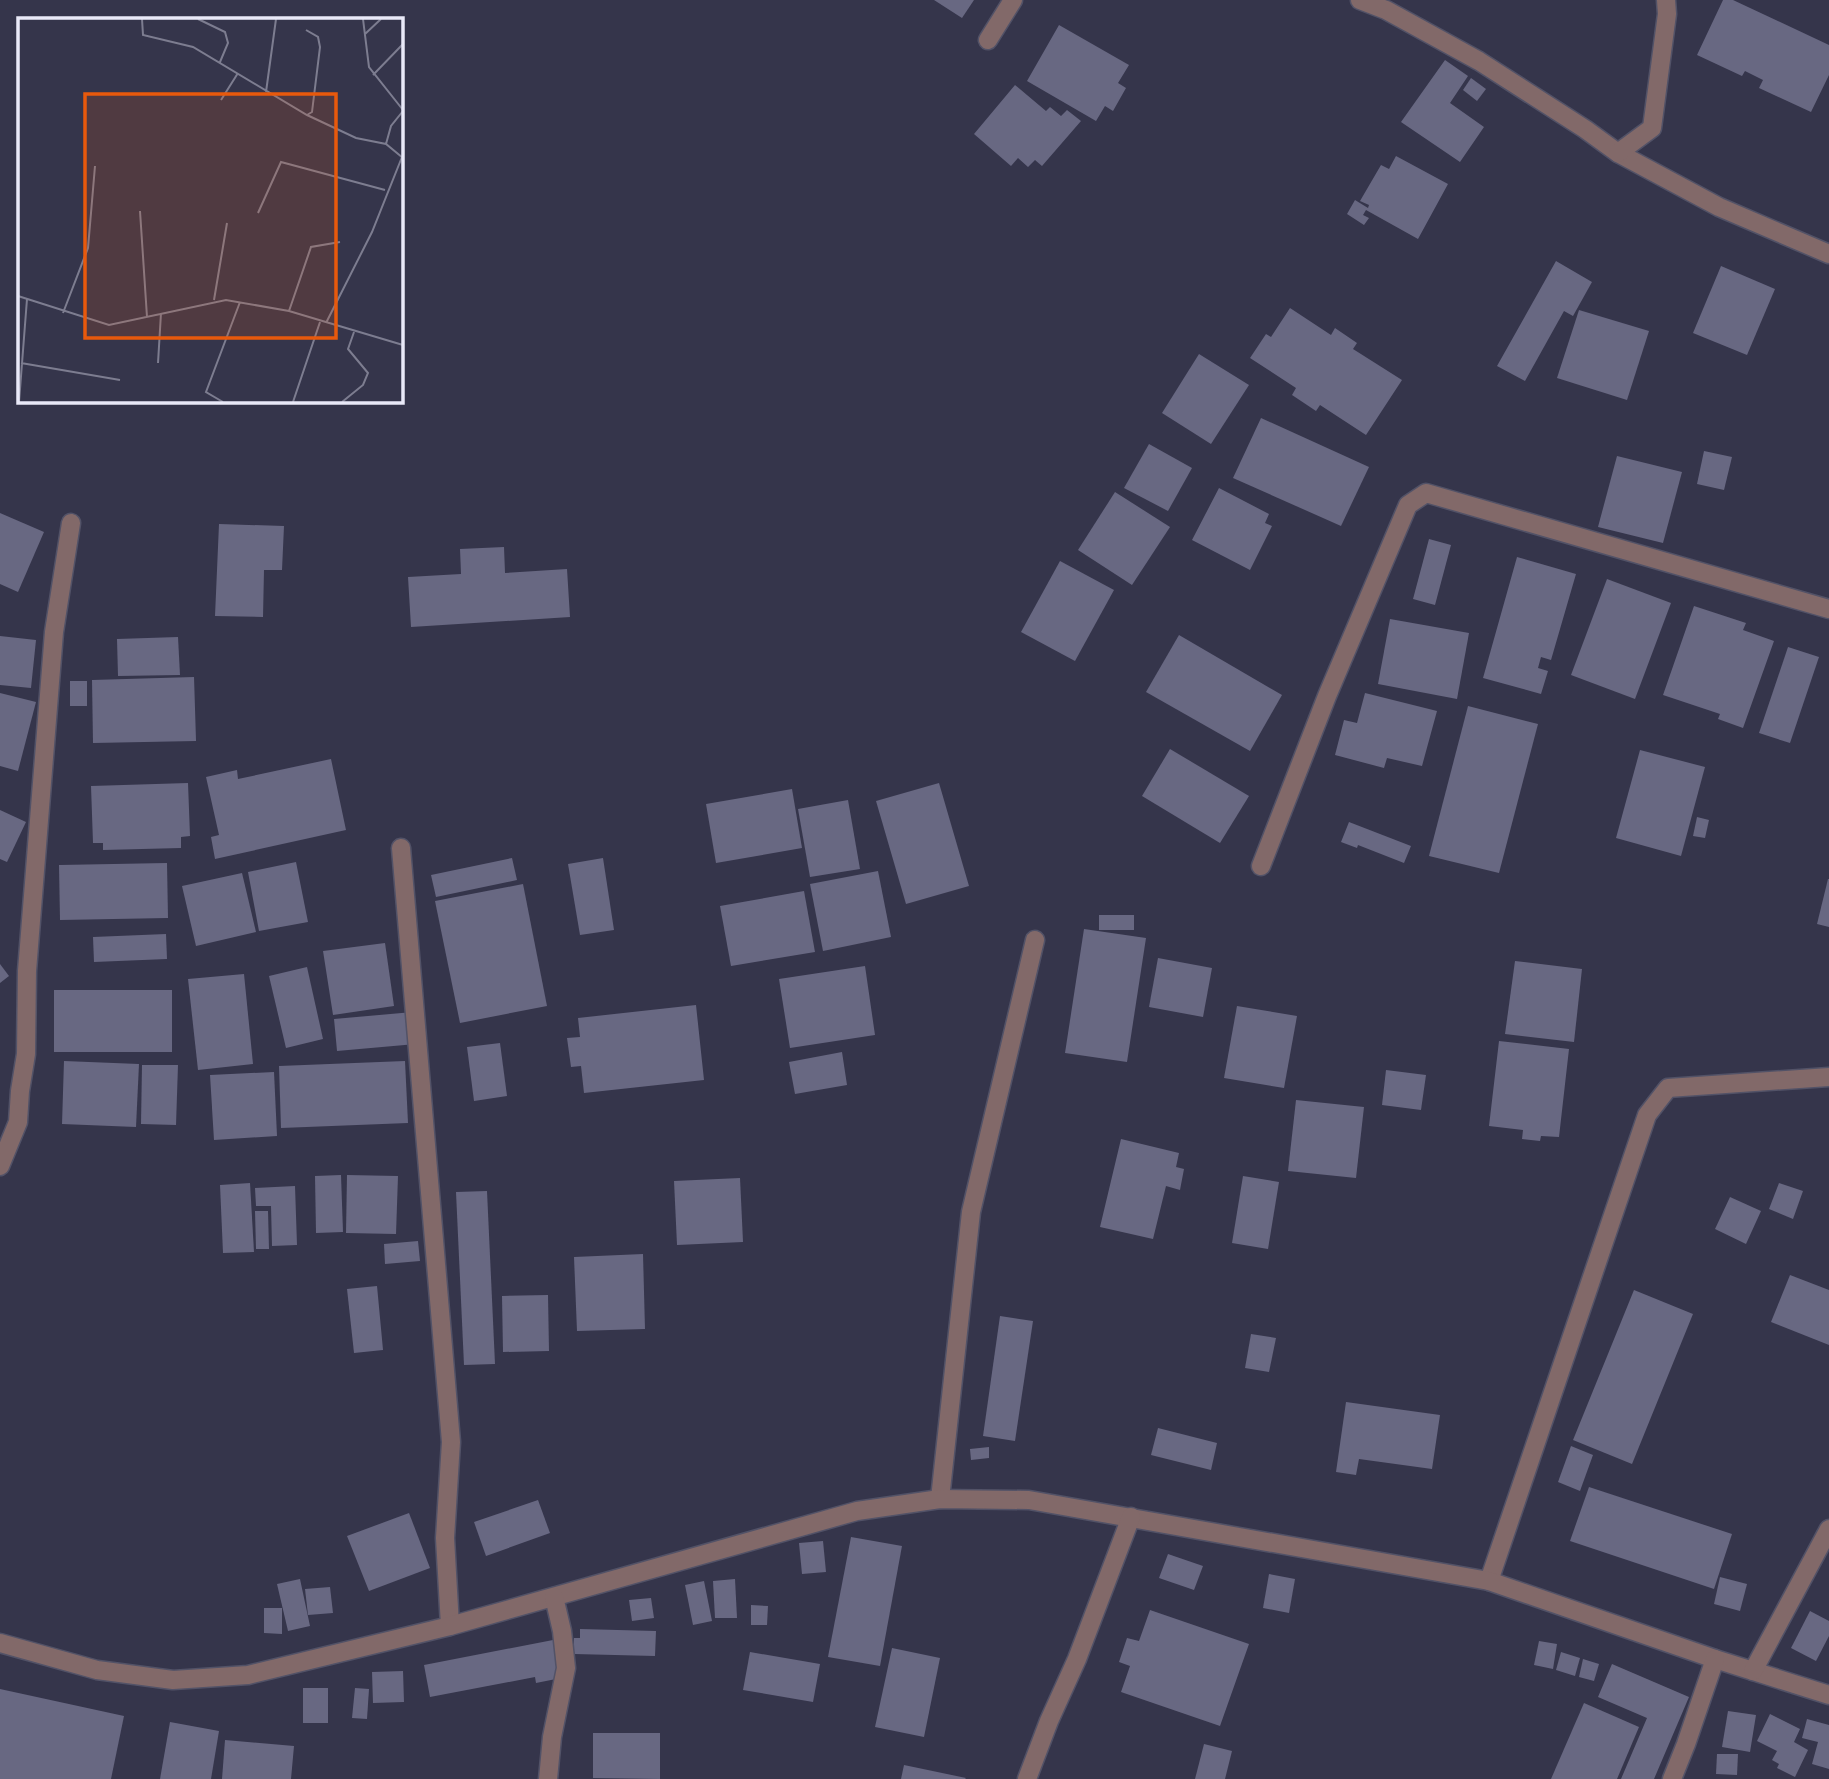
<svg xmlns="http://www.w3.org/2000/svg" width="1829" height="1779" font-family="'Noto Serif',serif">
<style>
.building{fill:#686882}
.lines{fill:none;stroke-linecap:round;stroke-linejoin:round}
.minor-casing{stroke:#525267;stroke-width:21}
.minor{stroke:#826969;stroke-width:18}
.inset-road{fill:none;stroke:#7d7d90;stroke-width:2}
.view{fill:#e8590c;fill-opacity:0.15;stroke:#e8590c;stroke-width:3.5}
.inset-edge{fill:none;stroke:#e9e9f8;stroke-width:3.5}
</style>
<rect width="100%" height="100%" fill="#35354b"/>
<g class="building">
<path d="M 934,0 L 974,0 L 962,18 Z"/>
<path d="M 1723,0 L 1733,0 L 1829,45 L 1829,75 L 1811,112 L 1759,88 L 1763,80 L 1745,71 L 1742,76 L 1697,55 Z"/>
<path d="M 1059,25 L 1129,65 L 1118,83 L 1126,88 L 1113,111 L 1105,106 L 1096,121 L 1027,81 Z"/>
<path d="M 1445,60 L 1468,76 L 1450,103 L 1484,127 L 1460,162 L 1401,122 Z"/>
<path d="M 1471,78 L 1486,89 L 1477,101 L 1463,90 Z"/>
<path d="M 1015,85 L 1046,111 L 1050,107 L 1061,116 L 1067,110 L 1081,121 L 1042,166 L 1035,160 L 1028,167 L 1018,158 L 1011,166 L 974,134 Z"/>
<path d="M 1396,156 L 1448,184 L 1418,239 L 1366,210 L 1363,215 L 1369,218 L 1364,225 L 1347,214 L 1355,200 L 1368,208 L 1369,205 L 1360,201 L 1381,165 L 1389,169 Z"/>
<path d="M 1556,261 L 1592,282 L 1573,316 L 1564,311 L 1525,381 L 1497,366 Z"/>
<path d="M 1721,266 L 1775,289 L 1747,355 L 1693,333 Z"/>
<path d="M 1290,308 L 1331,335 L 1335,328 L 1357,343 L 1353,349 L 1402,380 L 1366,435 L 1320,405 L 1316,411 L 1292,395 L 1296,388 L 1250,358 L 1266,334 L 1271,337 Z"/>
<path d="M 1579,310 L 1649,331 L 1627,400 L 1557,378 Z"/>
<path d="M 1199,354 L 1249,385 L 1211,444 L 1162,413 Z"/>
<path d="M 1261,418 L 1369,467 L 1341,526 L 1233,478 Z"/>
<path d="M 1149,444 L 1192,468 L 1168,511 L 1124,488 Z"/>
<path d="M 1704,451 L 1732,457 L 1724,490 L 1697,484 Z"/>
<path d="M 1617,456 L 1682,472 L 1663,543 L 1598,527 Z"/>
<path d="M 1219,488 L 1269,514 L 1265,523 L 1272,526 L 1250,570 L 1192,540 Z"/>
<path d="M 1115,492 L 1170,527 L 1132,585 L 1078,550 Z"/>
<path d="M 0,513 L 44,532 L 18,592 L 0,584 Z"/>
<path d="M 219,524 L 284,526 L 282,570 L 264,570 L 263,617 L 215,616 Z"/>
<path d="M 1429,539 L 1451,545 L 1435,605 L 1413,599 Z"/>
<path d="M 504,547 L 505,573 L 567,569 L 570,617 L 411,627 L 408,577 L 461,574 L 460,549 Z"/>
<path d="M 1517,557 L 1576,574 L 1551,660 L 1541,657 L 1538,668 L 1548,671 L 1541,694 L 1483,678 Z"/>
<path d="M 1060,561 L 1114,590 L 1075,661 L 1021,632 Z"/>
<path d="M 1607,579 L 1671,603 L 1635,699 L 1571,675 Z"/>
<path d="M 1694,606 L 1746,623 L 1743,630 L 1774,641 L 1743,728 L 1718,719 L 1720,714 L 1663,695 Z"/>
<path d="M 1390,619 L 1469,633 L 1457,699 L 1378,684 Z"/>
<path d="M 1179,635 L 1282,695 L 1250,751 L 1146,692 Z"/>
<path d="M 0,636 L 36,640 L 31,688 L 0,685 Z"/>
<path d="M 178,637 L 180,675 L 118,676 L 117,639 Z"/>
<path d="M 1788,647 L 1819,657 L 1790,743 L 1759,733 Z"/>
<path d="M 194,677 L 196,741 L 93,743 L 92,680 Z"/>
<rect x="70" y="681" width="17" height="25"/>
<path d="M 0,693 L 36,702 L 18,771 L 0,766 Z"/>
<path d="M 1365,693 L 1437,711 L 1422,766 L 1387,758 L 1384,768 L 1335,755 L 1344,720 L 1357,723 Z"/>
<path d="M 1468,706 L 1538,724 L 1499,873 L 1429,856 Z"/>
<path d="M 1170,749 L 1249,796 L 1220,843 L 1142,796 Z"/>
<path d="M 1640,750 L 1705,767 L 1681,856 L 1616,838 Z"/>
<path d="M 331,759 L 346,830 L 215,859 L 211,837 L 219,835 L 206,777 L 237,770 L 238,779 Z"/>
<path d="M 188,783 L 190,836 L 181,837 L 181,848 L 103,850 L 103,843 L 93,843 L 91,786 Z"/>
<path d="M 939,783 L 969,886 L 906,904 L 876,801 Z"/>
<path d="M 792,789 L 802,848 L 716,863 L 706,804 Z"/>
<path d="M 848,800 L 860,869 L 810,877 L 798,809 Z"/>
<path d="M 0,810 L 26,822 L 7,862 L 0,859 Z"/>
<path d="M 1697,817 L 1709,820 L 1705,838 L 1693,836 Z"/>
<path d="M 1349,822 L 1411,846 L 1404,863 L 1358,845 L 1357,848 L 1341,842 Z"/>
<path d="M 512,858 L 517,880 L 436,897 L 431,875 Z"/>
<path d="M 603,858 L 614,930 L 580,935 L 568,864 Z"/>
<path d="M 296,862 L 308,922 L 259,931 L 248,872 Z"/>
<path d="M 167,863 L 168,918 L 60,920 L 59,865 Z"/>
<path d="M 878,871 L 891,937 L 823,951 L 810,884 Z"/>
<path d="M 242,873 L 256,932 L 196,946 L 182,886 Z"/>
<path d="M 1828,879 L 1829,879 L 1829,927 L 1817,924 Z"/>
<path d="M 523,884 L 547,1006 L 460,1023 L 435,901 Z"/>
<path d="M 804,891 L 815,952 L 731,966 L 720,906 Z"/>
<rect x="1099" y="915" width="35" height="15"/>
<path d="M 1084,929 L 1146,938 L 1127,1062 L 1065,1053 Z"/>
<path d="M 166,934 L 167,959 L 94,962 L 93,937 Z"/>
<path d="M 385,943 L 394,1006 L 333,1015 L 323,951 Z"/>
<path d="M 1158,958 L 1212,968 L 1203,1017 L 1149,1007 Z"/>
<path d="M 1515,961 L 1582,969 L 1574,1042 L 1505,1034 Z"/>
<path d="M 0,964 L 9,976 L 0,983 Z"/>
<path d="M 865,966 L 875,1035 L 790,1048 L 779,979 Z"/>
<path d="M 307,967 L 323,1039 L 286,1048 L 269,976 Z"/>
<path d="M 244,974 L 253,1064 L 198,1070 L 188,979 Z"/>
<rect x="54" y="990" width="118" height="62"/>
<path d="M 696,1005 L 704,1080 L 584,1093 L 581,1066 L 571,1067 L 567,1038 L 580,1037 L 578,1018 Z"/>
<path d="M 1237,1006 L 1297,1016 L 1284,1088 L 1224,1078 Z"/>
<path d="M 413,1012 L 416,1044 L 337,1051 L 334,1019 Z"/>
<path d="M 1499,1041 L 1569,1049 L 1559,1137 L 1541,1136 L 1540,1141 L 1522,1139 L 1523,1130 L 1489,1126 Z"/>
<path d="M 500,1043 L 507,1096 L 474,1101 L 467,1047 Z"/>
<path d="M 842,1052 L 847,1085 L 795,1094 L 789,1062 Z"/>
<path d="M 64,1061 L 139,1064 L 136,1127 L 62,1124 Z"/>
<path d="M 405,1061 L 408,1123 L 281,1128 L 279,1066 Z"/>
<path d="M 142,1065 L 178,1065 L 176,1125 L 141,1124 Z"/>
<path d="M 1386,1070 L 1426,1075 L 1421,1110 L 1382,1105 Z"/>
<path d="M 274,1072 L 277,1136 L 214,1140 L 210,1075 Z"/>
<path d="M 1296,1100 L 1364,1107 L 1356,1178 L 1288,1171 Z"/>
<path d="M 1121,1139 L 1179,1153 L 1176,1167 L 1184,1169 L 1180,1190 L 1166,1186 L 1153,1239 L 1100,1227 Z"/>
<path d="M 341,1175 L 343,1232 L 316,1233 L 315,1176 Z"/>
<path d="M 347,1175 L 398,1176 L 396,1234 L 346,1233 Z"/>
<path d="M 1243,1176 L 1279,1182 L 1268,1249 L 1232,1243 Z"/>
<path d="M 740,1178 L 743,1242 L 677,1245 L 674,1181 Z"/>
<path d="M 250,1183 L 254,1252 L 223,1253 L 220,1185 Z"/>
<path d="M 1779,1183 L 1803,1191 L 1793,1219 L 1769,1209 Z"/>
<path d="M 295,1186 L 297,1245 L 272,1246 L 271,1206 L 256,1206 L 255,1188 Z"/>
<path d="M 487,1191 L 495,1364 L 464,1365 L 456,1192 Z"/>
<path d="M 1730,1197 L 1761,1211 L 1746,1244 L 1715,1229 Z"/>
<path d="M 255,1211 L 268,1211 L 269,1249 L 256,1249 Z"/>
<path d="M 418,1241 L 420,1261 L 385,1264 L 384,1244 Z"/>
<path d="M 643,1254 L 645,1329 L 577,1331 L 574,1257 Z"/>
<path d="M 1790,1275 L 1829,1290 L 1829,1345 L 1771,1322 Z"/>
<path d="M 377,1286 L 383,1350 L 354,1353 L 347,1289 Z"/>
<path d="M 1634,1290 L 1693,1314 L 1632,1464 L 1573,1440 Z"/>
<path d="M 548,1295 L 549,1351 L 503,1352 L 502,1296 Z"/>
<path d="M 1000,1316 L 1033,1321 L 1015,1441 L 983,1436 Z"/>
<path d="M 1251,1334 L 1276,1338 L 1269,1372 L 1245,1368 Z"/>
<path d="M 1346,1402 L 1440,1415 L 1432,1469 L 1359,1459 L 1356,1475 L 1336,1472 Z"/>
<path d="M 1158,1428 L 1217,1443 L 1211,1470 L 1151,1455 Z"/>
<path d="M 1571,1446 L 1593,1455 L 1580,1491 L 1558,1482 Z"/>
<path d="M 989,1447 L 989,1458 L 971,1460 L 970,1449 Z"/>
<path d="M 1589,1487 L 1732,1534 L 1714,1589 L 1570,1541 Z"/>
<path d="M 538,1500 L 550,1533 L 486,1556 L 474,1522 Z"/>
<path d="M 409,1513 L 430,1568 L 369,1591 L 347,1536 Z"/>
<path d="M 851,1537 L 902,1546 L 880,1666 L 828,1657 Z"/>
<path d="M 823,1541 L 826,1572 L 802,1574 L 799,1543 Z"/>
<path d="M 1168,1554 L 1203,1566 L 1194,1590 L 1159,1578 Z"/>
<path d="M 1269,1574 L 1295,1579 L 1289,1613 L 1263,1608 Z"/>
<path d="M 1720,1577 L 1747,1584 L 1740,1611 L 1714,1604 Z"/>
<path d="M 300,1579 L 310,1626 L 288,1631 L 277,1584 Z"/>
<path d="M 735,1579 L 737,1618 L 715,1618 L 713,1581 Z"/>
<path d="M 704,1581 L 712,1621 L 693,1625 L 685,1585 Z"/>
<path d="M 330,1587 L 333,1613 L 308,1615 L 305,1589 Z"/>
<path d="M 651,1598 L 654,1618 L 632,1621 L 629,1600 Z"/>
<path d="M 751,1605 L 768,1606 L 767,1625 L 751,1625 Z"/>
<path d="M 264,1608 L 282,1608 L 282,1634 L 264,1633 Z"/>
<path d="M 1150,1610 L 1249,1644 L 1220,1726 L 1121,1692 L 1130,1666 L 1119,1662 L 1127,1638 L 1139,1641 Z"/>
<path d="M 1810,1611 L 1829,1621 L 1829,1636 L 1816,1661 L 1791,1648 Z"/>
<path d="M 580,1629 L 656,1631 L 655,1656 L 574,1654 L 574,1638 L 580,1638 Z"/>
<path d="M 553,1640 L 561,1678 L 536,1683 L 535,1677 L 430,1697 L 424,1665 Z"/>
<path d="M 1539,1641 L 1557,1644 L 1553,1669 L 1534,1665 Z"/>
<path d="M 892,1648 L 940,1658 L 924,1737 L 875,1727 Z"/>
<path d="M 750,1652 L 820,1664 L 813,1702 L 743,1690 Z"/>
<path d="M 1561,1652 L 1580,1658 L 1575,1676 L 1556,1670 Z"/>
<path d="M 1583,1659 L 1599,1664 L 1594,1681 L 1579,1677 Z"/>
<path d="M 1612,1664 L 1689,1697 L 1654,1779 L 1621,1779 L 1647,1718 L 1598,1697 Z"/>
<path d="M 403,1671 L 404,1702 L 373,1703 L 372,1672 Z"/>
<rect x="303" y="1688" width="25" height="35"/>
<path d="M 355,1688 L 369,1689 L 367,1719 L 352,1718 Z"/>
<path d="M 0,1689 L 124,1716 L 111,1779 L 0,1779 Z"/>
<path d="M 1584,1703 L 1639,1727 L 1617,1779 L 1551,1779 Z"/>
<path d="M 1728,1711 L 1756,1715 L 1750,1752 L 1722,1747 Z"/>
<path d="M 1770,1714 L 1800,1729 L 1794,1742 L 1808,1750 L 1795,1777 L 1777,1768 L 1779,1764 L 1772,1760 L 1777,1751 L 1757,1741 Z"/>
<path d="M 1807,1719 L 1829,1725 L 1829,1769 L 1812,1764 L 1818,1742 L 1802,1738 Z"/>
<path d="M 170,1722 L 219,1731 L 211,1779 L 160,1779 Z"/>
<path d="M 593,1733 L 660,1733 L 660,1779 L 593,1778 Z"/>
<path d="M 225,1740 L 294,1746 L 291,1779 L 222,1779 Z"/>
<path d="M 1204,1744 L 1232,1751 L 1225,1779 L 1195,1779 Z"/>
<path d="M 1717,1754 L 1738,1754 L 1737,1775 L 1716,1774 Z"/>
<path d="M 904,1765 L 966,1778 L 965,1779 L 901,1779 Z"/>
</g>
<g class="lines">
<defs>
<g id="minor">
<path d="M 1360,0 L 1386,10 L 1479,61 L 1585,129 L 1618,153 L 1719,207 L 1829,254"/>
<path d="M 988,40 L 1013,0"/>
<path d="M 1618,153 L 1652,128 L 1667,14 L 1666,0"/>
<path d="M 401,848 L 451,1442 L 445,1538 L 450,1626"/>
<path d="M 1261,866 L 1327,696 L 1408,505 L 1426,493 L 1829,609"/>
<path d="M 0,1166 L 18,1122 L 20,1091 L 26,1054 L 27,971 L 54,632 L 71,523"/>
<path d="M 940,1499 L 971,1212 L 1035,940"/>
<path d="M 1489,1581 L 1647,1115 L 1668,1088 L 1829,1077"/>
<path d="M 0,1643 L 97,1670 L 173,1680 L 248,1675 L 450,1626 L 857,1511 L 940,1499 L 1029,1500 L 1489,1581 L 1715,1659 L 1829,1695"/>
<path d="M 1753,1671 L 1829,1529"/>
<path d="M 548,1779 L 552,1737 L 566,1668 L 562,1631 L 554,1597"/>
<path d="M 1027,1779 L 1049,1721 L 1077,1659 L 1131,1517"/>
<path d="M 1672,1779 L 1686,1744 L 1715,1659"/>
</g>
</defs>
<use href="#minor" class="minor-casing"/>
<use href="#minor" class="minor"/>
</g>
<g transform="translate(18 18)">
<rect width="385" height="385" fill="#35354b"/>
<path class="inset-road" d="M 124,1 L 125,17 L 175,29 L 289,97 L 338,120 L 368,126 L 385,140M 180,1 L 207,14 L 210,25 L 202,44M 345,1 L 351,49 L 385,92M 288,12 L 300,19 L 302,29 L 294,94 L 289,97M 347,16 L 363,1M 355,57 L 385,26M 248,74 L 258,1M 203,82 L 220,55M 368,126 L 373,108 L 385,93M 122,193 L 129,299M 240,195 L 263,144 L 367,172M 0,278 L 91,307 L 208,282 L 271,293 L 385,327M 196,282 L 209,205M 271,293 L 293,229 L 322,224M 45,295 L 70,230 L 77,148M 308,305 L 354,214 L 384,139M 3,345 L 102,362M 140,345 L 143,295M 1,384 L 9,281M 205,384 L 188,374 L 222,284M 275,384 L 302,304M 324,384 L 345,367 L 350,355 L 330,331 L 336,314"/>
<path class="view" d="M 67,76 L 318,76 L 318,320 L 67,320 Z"/>
<rect width="385" height="385" class="inset-edge"/>
</g>
</svg>
